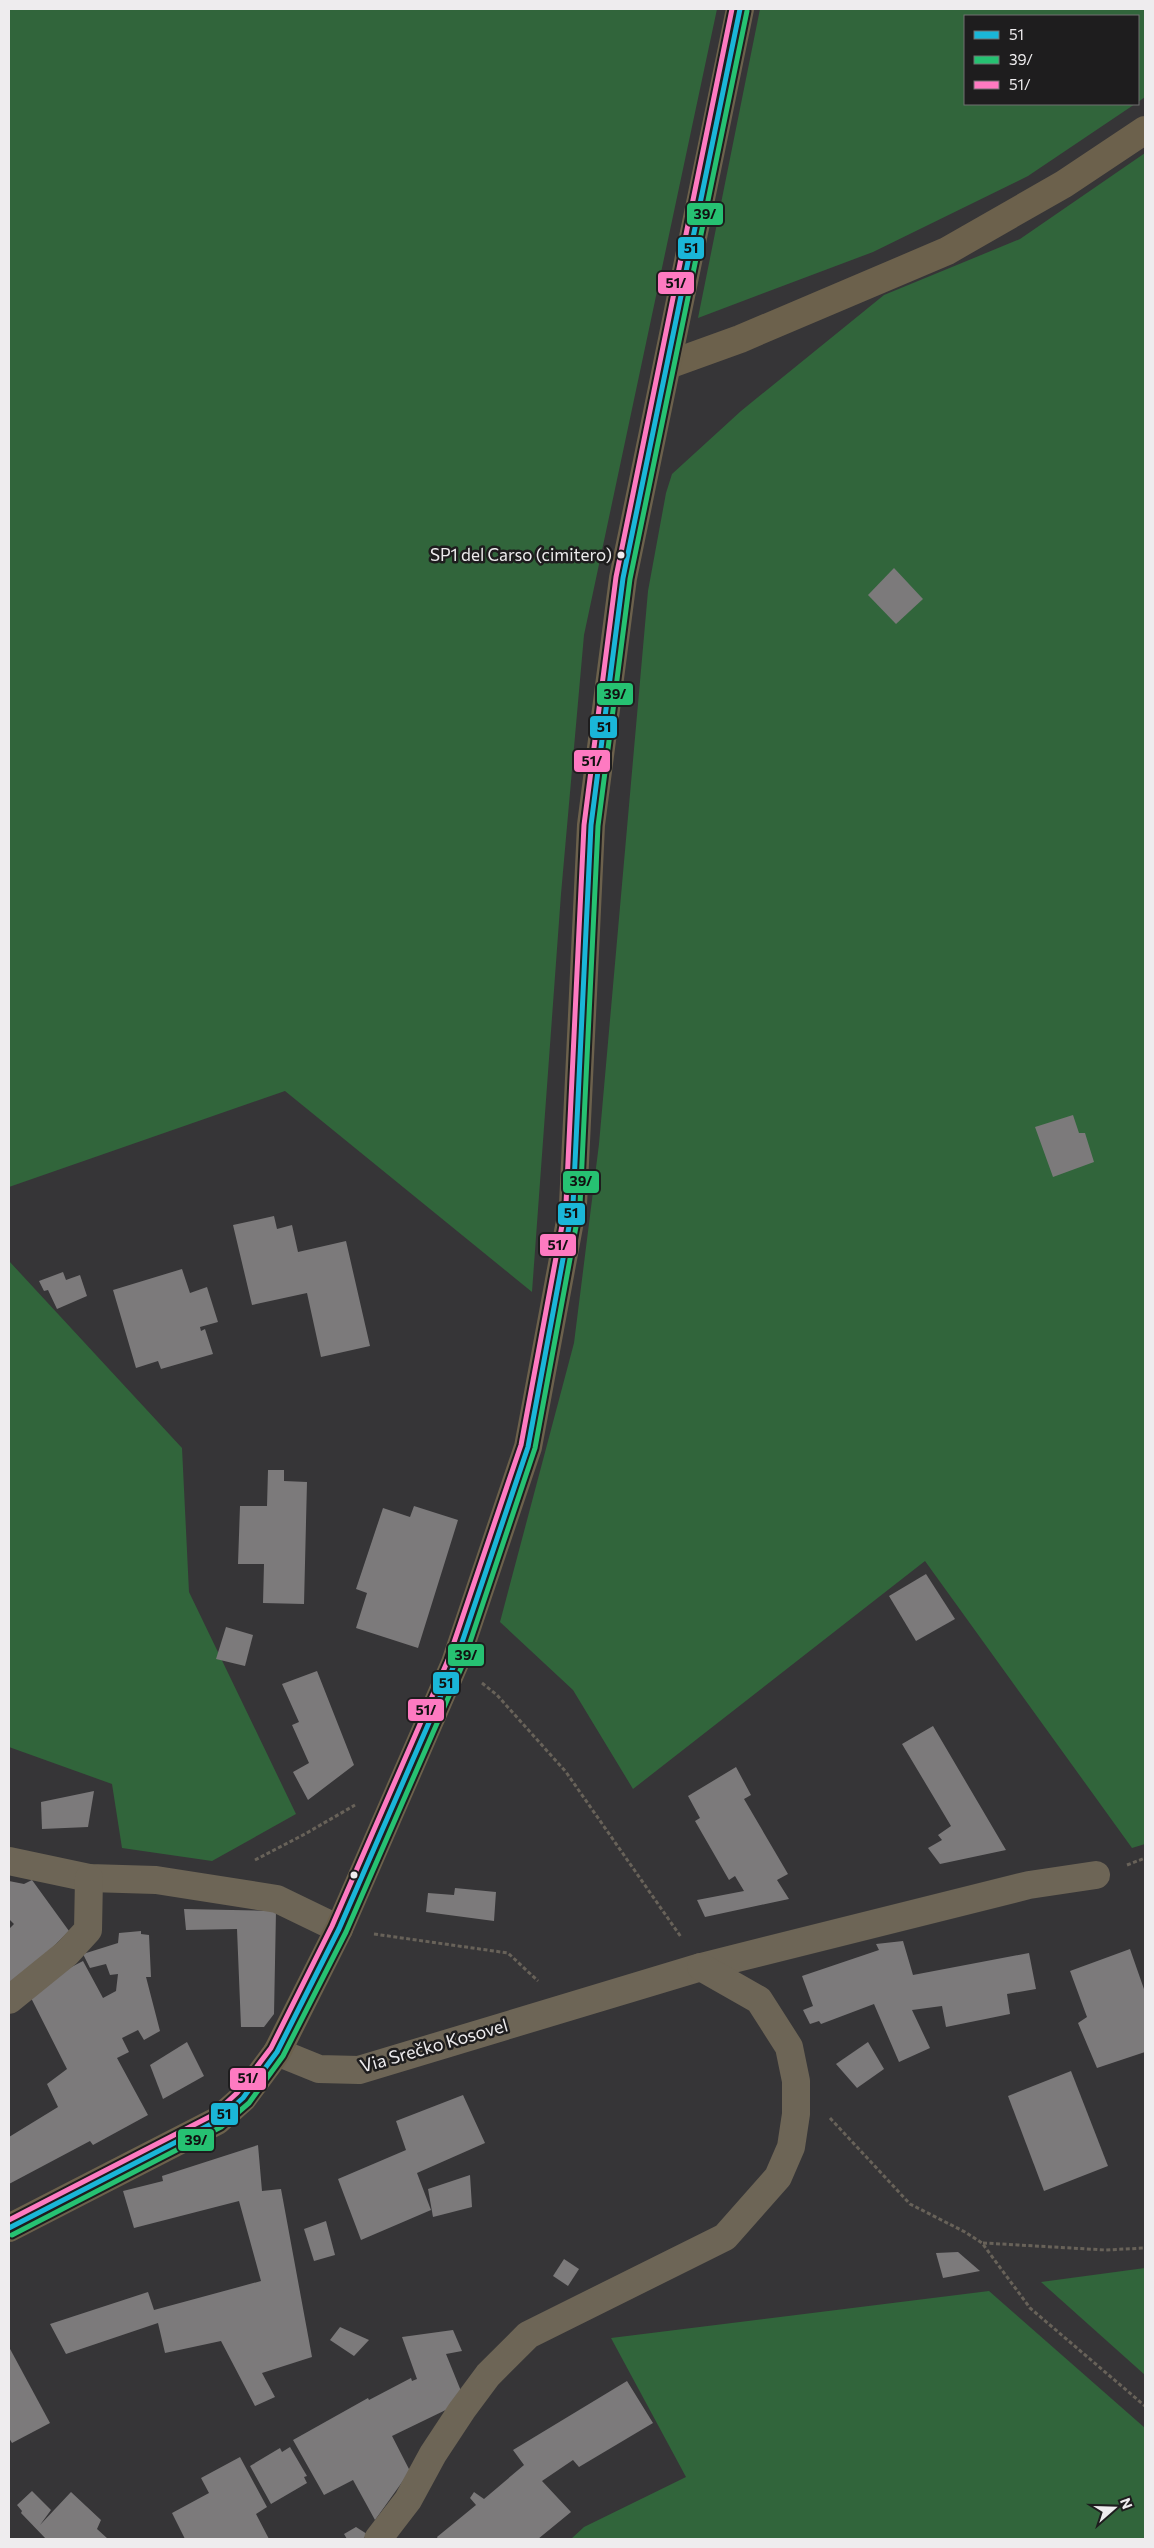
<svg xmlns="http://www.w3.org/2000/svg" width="1154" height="2548" font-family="Commissioner,sans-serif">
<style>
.green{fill:#31653b}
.building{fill:#7c7a7b}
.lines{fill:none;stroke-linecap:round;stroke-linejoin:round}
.path{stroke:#686259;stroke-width:3;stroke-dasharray:4 2.5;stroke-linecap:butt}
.street{stroke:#6d6556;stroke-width:28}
.secondary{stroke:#6c614c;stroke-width:28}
.bus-1-casing{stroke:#1e1d1e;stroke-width:9}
.bus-2-casing{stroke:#1e1d1e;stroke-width:9}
.bus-3-casing{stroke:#1e1d1e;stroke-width:9}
.bus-1{stroke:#1ab6d8;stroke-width:5}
.bus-2{stroke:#26c172;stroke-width:5}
.bus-3{stroke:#fe7ac1;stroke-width:5}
.bus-dot{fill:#eeecee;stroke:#1e1d1e;stroke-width:2}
.labels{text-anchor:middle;stroke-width:5;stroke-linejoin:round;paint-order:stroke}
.bus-label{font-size:17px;fill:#eeecee;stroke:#1e1d1e;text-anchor:end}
.street-label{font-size:18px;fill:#eeecee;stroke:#1e1d1e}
.line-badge{stroke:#1e1d1e;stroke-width:2}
.pale-badge-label{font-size:14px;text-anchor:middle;font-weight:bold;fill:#111}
</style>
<rect width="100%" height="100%" fill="#363537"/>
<g class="green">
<path d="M 9,9 L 717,9 L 584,635 L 561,894 L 532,1292 L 285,1091 L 9,1187 Z"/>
<path d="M 760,9 L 1145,9 L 1145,97 L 1138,102 L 1138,16 L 965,16 L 965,104 L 1135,104 L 1028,176 L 873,252 L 698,318 Z"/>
<path d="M 1145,153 L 1145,1844 L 1132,1848 L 925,1561 L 633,1789 L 573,1690 L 500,1622 L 574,1343 L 599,1144 L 648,591 L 666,493 L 672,474 L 741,411 L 884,295 L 1020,239 Z"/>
<path d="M 9,1261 L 182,1448 L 189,1592 L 296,1814 L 212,1861 L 122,1848 L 112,1784 L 9,1747 Z"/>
<path d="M 1145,2268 L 1145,2375 L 1041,2282 Z"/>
<path d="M 989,2291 L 1145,2428 L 1145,2539 L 571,2539 L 584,2527 L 686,2477 L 611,2338 Z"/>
</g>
<g class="building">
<path d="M 894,568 L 923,599 L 896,624 L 868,595 Z"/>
<path d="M 1073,1115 L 1079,1133 L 1085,1133 L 1094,1162 L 1053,1177 L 1035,1127 Z"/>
<path d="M 274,1216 L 277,1229 L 292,1225 L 298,1252 L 346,1241 L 370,1346 L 321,1357 L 307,1293 L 252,1305 L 233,1225 Z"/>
<path d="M 182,1269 L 190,1293 L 207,1287 L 218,1322 L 200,1327 L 201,1331 L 205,1329 L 213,1354 L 161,1369 L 158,1361 L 136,1368 L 113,1290 Z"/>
<path d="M 63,1272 L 66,1280 L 80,1275 L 87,1296 L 57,1309 L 48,1290 L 44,1291 L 39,1281 Z"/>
<path d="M 268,1470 L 284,1470 L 284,1481 L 307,1482 L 304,1604 L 263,1603 L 264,1564 L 238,1564 L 240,1506 L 267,1506 Z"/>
<path d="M 414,1506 L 458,1520 L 418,1648 L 356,1628 L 367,1593 L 356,1589 L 383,1508 L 410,1517 Z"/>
<path d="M 926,1574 L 955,1619 L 916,1641 L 889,1596 Z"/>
<path d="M 226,1627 L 253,1635 L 245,1666 L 216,1659 Z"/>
<path d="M 317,1671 L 354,1765 L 308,1800 L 293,1772 L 309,1763 L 292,1725 L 299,1722 L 282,1684 Z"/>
<path d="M 933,1726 L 1006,1850 L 940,1864 L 928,1848 L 942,1840 L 938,1835 L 951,1826 L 902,1744 Z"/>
<path d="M 736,1767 L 751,1795 L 744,1799 L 788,1874 L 777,1880 L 789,1899 L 705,1917 L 697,1900 L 744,1891 L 735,1876 L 729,1880 L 695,1821 L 700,1818 L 688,1796 Z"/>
<path d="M 94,1791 L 88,1827 L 42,1829 L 41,1802 Z"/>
<path d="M 32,1880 L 69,1931 L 9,1991 L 9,1929 L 14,1924 L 9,1919 L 9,1881 L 24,1884 Z"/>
<path d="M 455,1888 L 496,1892 L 494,1921 L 426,1912 L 428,1893 L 454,1895 Z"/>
<path d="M 184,1909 L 276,1911 L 274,2014 L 264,2027 L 241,2027 L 237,1929 L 186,1930 Z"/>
<path d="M 141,1931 L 141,1934 L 149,1935 L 151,1977 L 146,1977 L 160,2031 L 144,2040 L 138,2030 L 122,2038 L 129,2052 L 117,2058 L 148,2115 L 93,2145 L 90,2141 L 9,2184 L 9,2137 L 58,2107 L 47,2084 L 67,2069 L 27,1990 L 83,1961 L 103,1998 L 116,1991 L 118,1974 L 110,1975 L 106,1964 L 90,1968 L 83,1954 L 118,1943 L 119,1933 Z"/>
<path d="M 903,1941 L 913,1975 L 1029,1953 L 1036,1989 L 1007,1994 L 1010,2014 L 946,2027 L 942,2006 L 912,2010 L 930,2048 L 899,2062 L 874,2004 L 821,2024 L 819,2021 L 810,2024 L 803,2010 L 813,2006 L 802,1976 L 879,1950 L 876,1944 Z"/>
<path d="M 1130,1949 L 1145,1992 L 1145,2052 L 1097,2068 L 1078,2023 L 1087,2017 L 1070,1971 Z"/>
<path d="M 187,2042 L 204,2076 L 163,2099 L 150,2065 Z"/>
<path d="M 868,2042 L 884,2069 L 857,2088 L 836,2064 Z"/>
<path d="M 1071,2071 L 1108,2166 L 1044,2191 L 1008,2096 Z"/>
<path d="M 463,2095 L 485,2143 L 417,2173 L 431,2210 L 361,2240 L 338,2179 L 406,2150 L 396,2121 Z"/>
<path d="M 258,2145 L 262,2191 L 281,2189 L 312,2357 L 262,2373 L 275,2397 L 255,2406 L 221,2341 L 165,2353 L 158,2323 L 66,2354 L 50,2324 L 148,2292 L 154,2310 L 261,2281 L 239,2201 L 134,2228 L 123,2191 L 163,2181 L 162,2176 Z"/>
<path d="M 470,2175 L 472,2207 L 433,2217 L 428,2189 Z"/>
<path d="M 326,2221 L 335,2255 L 314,2261 L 304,2229 Z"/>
<path d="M 958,2252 L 980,2271 L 943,2278 L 936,2253 Z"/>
<path d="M 564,2259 L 579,2269 L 568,2286 L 553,2276 Z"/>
<path d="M 340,2327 L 369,2340 L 354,2356 L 330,2340 Z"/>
<path d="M 453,2330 L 462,2351 L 446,2354 L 461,2391 L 454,2406 L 392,2436 L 410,2471 L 375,2520 L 353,2480 L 324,2495 L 293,2440 L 368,2398 L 369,2400 L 411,2378 L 412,2381 L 417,2379 L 402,2337 Z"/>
<path d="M 9,2347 L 50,2423 L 12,2443 L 9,2438 Z"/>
<path d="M 627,2381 L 653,2423 L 579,2467 L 573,2460 L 542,2481 L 571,2512 L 538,2539 L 438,2539 L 437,2537 L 476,2505 L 470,2498 L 474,2492 L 484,2499 L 524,2465 L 513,2450 Z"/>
<path d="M 290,2447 L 307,2476 L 304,2477 L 307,2483 L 271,2504 L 250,2466 L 280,2448 L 282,2452 Z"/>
<path d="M 240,2457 L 267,2507 L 256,2514 L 269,2539 L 185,2539 L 172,2513 L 209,2493 L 201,2478 Z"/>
<path d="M 32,2491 L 51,2510 L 40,2525 L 71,2492 L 101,2520 L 97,2529 L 108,2539 L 46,2539 L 21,2513 L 22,2511 L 17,2505 Z"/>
<path d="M 356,2527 L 367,2534 L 363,2539 L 347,2539 L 344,2534 Z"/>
</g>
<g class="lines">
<g class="path">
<path d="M 482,1683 L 497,1695 L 566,1772 L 681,1937"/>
<path d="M 255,1860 L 305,1834 L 355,1805"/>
<path d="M 1127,1865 L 1145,1858"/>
<path d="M 374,1934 L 508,1953 L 538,1981"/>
<path d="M 830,2118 L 910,2204 L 965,2232 L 982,2243 L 1030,2308 L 1145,2406"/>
<path d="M 983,2243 L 1106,2250 L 1145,2248"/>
</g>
<g class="street">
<path d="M 9,1861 L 89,1878 L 156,1880 L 277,1899 L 339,1929"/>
<path d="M 9,2000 L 67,1953 L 88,1930 L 89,1878"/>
<path d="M 277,2052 L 319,2069 L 359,2070 L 701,1967 L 1029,1885 L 1096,1875"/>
<path d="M 378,2539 L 408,2500 L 433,2454 L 462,2410 L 488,2375 L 528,2335 L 725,2237 L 778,2177 L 791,2147 L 796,2114 L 796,2081 L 789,2047 L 759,2000 L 701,1967"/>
</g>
<g class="secondary">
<path d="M 668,365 L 740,339 L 947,251 L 1064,184 L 1145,130"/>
<path d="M 9,2228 L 217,2121 L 243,2098 L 277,2052 L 339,1929 L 455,1663 L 528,1447 L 573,1205 L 591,825 L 623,578 L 740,9"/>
</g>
<defs>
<path id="bus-1" d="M 9,2228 L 217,2121 L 243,2098 L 277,2052 L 339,1929 L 455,1663 L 528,1447 L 573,1205 L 591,825 L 623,578 L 740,9"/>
<path id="bus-2" d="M 12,2235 L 221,2127 L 249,2103 L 283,2056 L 346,1932 L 462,1666 L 535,1448 L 580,1205 L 598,826 L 630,579 L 747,11"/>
<path id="bus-3" d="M 9,2220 L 213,2115 L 237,2093 L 271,2048 L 332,1926 L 448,1660 L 521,1445 L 566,1204 L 584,825 L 616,577 L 732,9"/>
</defs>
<use href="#bus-1" class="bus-1-casing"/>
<use href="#bus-2" class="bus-2-casing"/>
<use href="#bus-3" class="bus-3-casing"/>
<use href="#bus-1" class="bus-1"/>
<use href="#bus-2" class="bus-2"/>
<use href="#bus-3" class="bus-3"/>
</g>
<g class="bus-dot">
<circle cx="621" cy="555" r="4.5"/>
<circle cx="354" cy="1875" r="4.5"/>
</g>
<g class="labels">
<g class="bus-label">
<text x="612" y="561">SP1 del Carso (cimitero)</text>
</g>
<g class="street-label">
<text transform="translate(434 2046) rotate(-16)" y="6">Via Srečko Kosovel</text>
</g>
</g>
<g class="line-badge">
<rect x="686" y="202" width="38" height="24" rx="5" fill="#26c172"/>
<rect x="677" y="236" width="28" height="24" rx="5" fill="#1ab6d8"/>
<rect x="657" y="271" width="38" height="24" rx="5" fill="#fe7ac1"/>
<rect x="596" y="682" width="38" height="24" rx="5" fill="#26c172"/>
<rect x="589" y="715" width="29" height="24" rx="5" fill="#1ab6d8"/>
<rect x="573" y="749" width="38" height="24" rx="5" fill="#fe7ac1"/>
<rect x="562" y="1170" width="38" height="24" rx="5" fill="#26c172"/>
<rect x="557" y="1202" width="29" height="24" rx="5" fill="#1ab6d8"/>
<rect x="539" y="1233" width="38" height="24" rx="5" fill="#fe7ac1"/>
<rect x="447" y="1643" width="38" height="24" rx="5" fill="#26c172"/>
<rect x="432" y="1671" width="28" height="24" rx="5" fill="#1ab6d8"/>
<rect x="407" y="1698" width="38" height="24" rx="5" fill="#fe7ac1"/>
<rect x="229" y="2067" width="38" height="24" rx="5" fill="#fe7ac1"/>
<rect x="210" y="2102" width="29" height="24" rx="5" fill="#1ab6d8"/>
<rect x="177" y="2128" width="38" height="24" rx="5" fill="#26c172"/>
</g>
<g class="pale-badge-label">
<text x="705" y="219">39/</text>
<text x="691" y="253">51</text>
<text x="676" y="288">51/</text>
<text x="615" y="699">39/</text>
<text x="604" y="732">51</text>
<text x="592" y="766">51/</text>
<text x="581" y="1186">39/</text>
<text x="571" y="1218">51</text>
<text x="558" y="1250">51/</text>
<text x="466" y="1660">39/</text>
<text x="446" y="1688">51</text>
<text x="426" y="1715">51/</text>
<text x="248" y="2083">51/</text>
<text x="224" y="2119">51</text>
<text x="196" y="2145">39/</text>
</g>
<rect width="1154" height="2548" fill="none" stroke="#eeecee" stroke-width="20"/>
<rect x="964" y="15" width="175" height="90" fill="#1e1d1e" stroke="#717071"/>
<rect x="974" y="31" width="25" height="8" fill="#1ab6d8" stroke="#717071"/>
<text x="1009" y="40" font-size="15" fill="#eeecee">51</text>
<rect x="974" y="56" width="25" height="8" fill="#26c172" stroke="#717071"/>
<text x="1009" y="65" font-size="15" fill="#eeecee">39/</text>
<rect x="974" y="81" width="25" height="8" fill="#fe7ac1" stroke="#717071"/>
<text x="1009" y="90" font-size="15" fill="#eeecee">51/</text>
<g transform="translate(1114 2508) rotate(70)" stroke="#1e1d1e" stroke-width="4" paint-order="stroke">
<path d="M0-4L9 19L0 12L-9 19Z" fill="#eeecee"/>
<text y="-8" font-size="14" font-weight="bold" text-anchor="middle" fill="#eeecee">N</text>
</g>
</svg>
